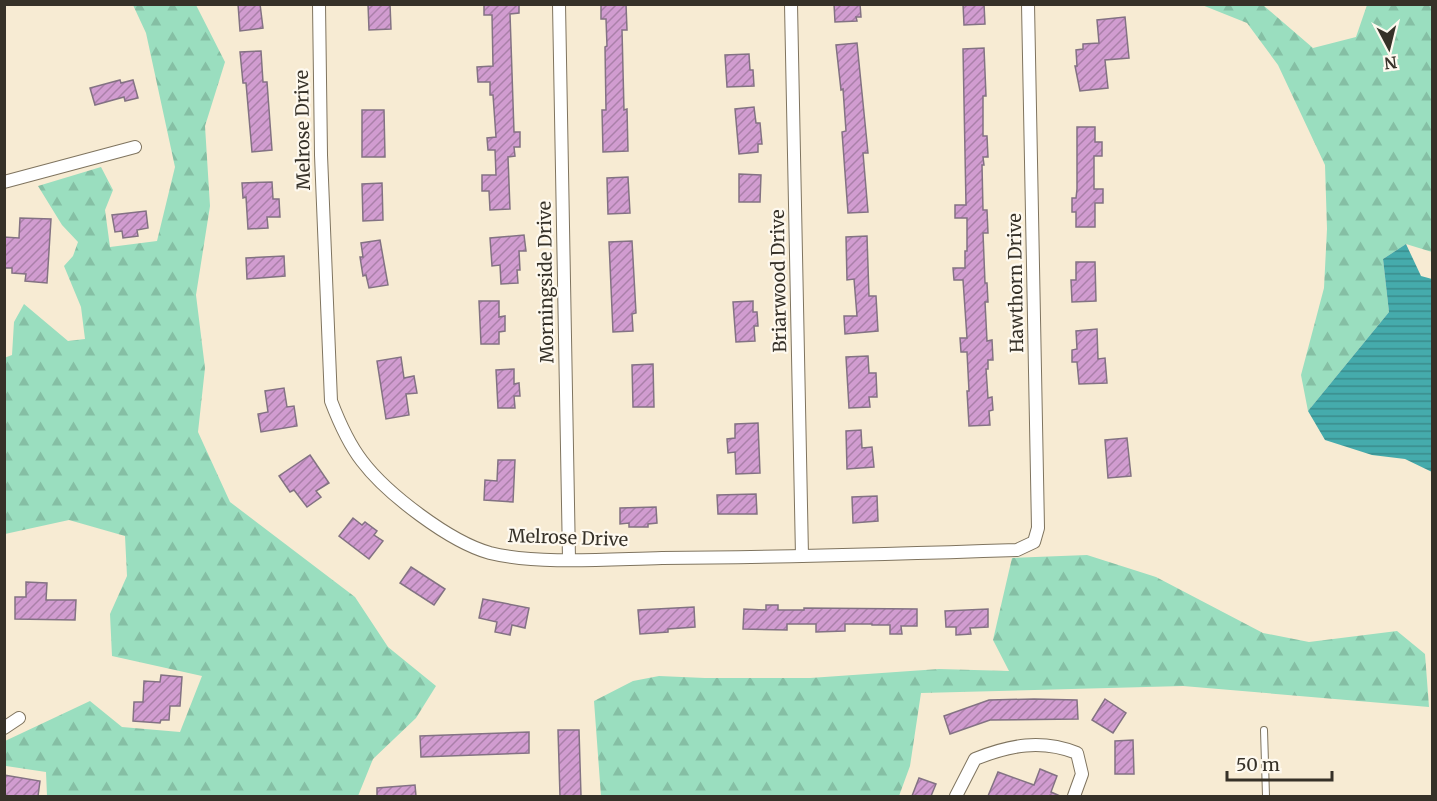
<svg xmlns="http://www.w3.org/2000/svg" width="1437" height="801" font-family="Merriweather,serif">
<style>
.forest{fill:url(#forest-firs)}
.water{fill:url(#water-rules)}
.building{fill:url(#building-hatch);stroke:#837283;stroke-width:1.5}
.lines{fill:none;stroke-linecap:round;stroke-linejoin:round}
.service-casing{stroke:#7f745f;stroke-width:8}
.minor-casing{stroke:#7f745f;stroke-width:14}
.service{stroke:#fff;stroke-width:6}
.minor{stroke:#fff;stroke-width:12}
.labels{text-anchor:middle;stroke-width:4.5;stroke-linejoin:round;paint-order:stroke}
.street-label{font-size:18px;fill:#363128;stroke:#fef9ef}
</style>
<defs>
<pattern id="forest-firs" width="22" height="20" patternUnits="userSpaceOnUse" patternTransform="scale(1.5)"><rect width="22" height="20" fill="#9adebf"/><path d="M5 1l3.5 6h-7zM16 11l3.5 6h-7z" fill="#85bfa4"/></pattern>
<pattern id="water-rules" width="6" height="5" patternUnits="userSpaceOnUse" patternTransform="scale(1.5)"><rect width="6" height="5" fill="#45abac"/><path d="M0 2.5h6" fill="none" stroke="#3a8c8c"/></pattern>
<pattern id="building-hatch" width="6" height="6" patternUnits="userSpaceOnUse" patternTransform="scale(1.5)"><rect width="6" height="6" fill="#d19cd0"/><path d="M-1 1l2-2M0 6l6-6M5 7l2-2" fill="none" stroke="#aa80a9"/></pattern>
</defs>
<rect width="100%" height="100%" fill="#f7ebd3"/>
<g class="forest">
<path d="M 133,5 L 196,5 L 225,62 L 205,126 L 210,206 L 196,295 L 205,368 L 198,432 L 230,502 L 355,597 L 388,647 L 436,686 L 416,718 L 373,759 L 358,796 L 47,796 L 46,772 L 6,766 L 5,762 L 5,741 L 90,701 L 122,727 L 180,732 L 202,676 L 112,656 L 110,614 L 127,576 L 125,536 L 69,520 L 5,534 L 4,358 L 12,355 L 14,322 L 24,304 L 68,341 L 85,339 L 81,307 L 64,266 L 73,256 L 78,242 L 62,225 L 38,186 L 101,167 L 113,190 L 105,210 L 110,247 L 157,241 L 175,167 L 146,33 Z"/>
<path d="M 1202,5 L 1263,5 L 1313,48 L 1356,37 L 1367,5 L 1432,5 L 1432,252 L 1406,244 L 1383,259 L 1389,312 L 1308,411 L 1301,375 L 1324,288 L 1327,229 L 1325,165 L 1278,65 L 1247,23 Z"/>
<path d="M 1087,555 L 1156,577 L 1263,633 L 1309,642 L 1397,631 L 1425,654 L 1429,707 L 1183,686 L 921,693 L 910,766 L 899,796 L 601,796 L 594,701 L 633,681 L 659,676 L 705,678 L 810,678 L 939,669 L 1009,671 L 993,640 L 1012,558 Z"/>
</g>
<path class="water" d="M 1406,244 L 1421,276 L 1432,279 L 1432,472 L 1405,459 L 1372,455 L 1325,440 L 1308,411 L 1389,312 L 1383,259 Z"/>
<g class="building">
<path d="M 238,4 L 260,4 L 263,28 L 240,31 Z"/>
<path d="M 368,4 L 390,4 L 391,29 L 369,30 Z"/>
<path d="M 484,4 L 519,4 L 519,13 L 510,14 L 514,132 L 520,132 L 520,147 L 514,147 L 515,156 L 508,157 L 510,209 L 490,210 L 489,191 L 482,191 L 482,175 L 496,175 L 495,150 L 488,150 L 487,138 L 496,137 L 493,95 L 490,95 L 490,82 L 478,82 L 477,67 L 493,66 L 492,15 L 484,15 Z"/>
<path d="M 626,4 L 627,30 L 622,30 L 624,110 L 627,109 L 628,151 L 603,152 L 602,110 L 606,110 L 605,47 L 607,46 L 606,19 L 601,19 L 601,5 Z"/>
<path d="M 834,4 L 860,4 L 861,17 L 856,17 L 857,21 L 835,22 Z"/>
<path d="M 963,4 L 984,4 L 985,24 L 964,25 Z"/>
<path d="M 1125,17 L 1129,58 L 1105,60 L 1108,88 L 1080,91 L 1075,66 L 1077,66 L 1076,50 L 1083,49 L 1083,44 L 1099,43 L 1097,20 Z"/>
<path d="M 857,43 L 868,153 L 863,153 L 868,212 L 848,213 L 842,132 L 846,131 L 843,89 L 841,90 L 836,45 Z"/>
<path d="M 984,48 L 986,96 L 983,96 L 983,136 L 987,136 L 988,157 L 983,157 L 984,165 L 982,165 L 983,210 L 987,210 L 988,233 L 983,233 L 985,283 L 987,283 L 988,302 L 985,302 L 987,341 L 992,340 L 993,360 L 988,360 L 988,369 L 986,369 L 988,398 L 992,397 L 993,410 L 989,411 L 990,425 L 969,426 L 967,391 L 969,391 L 967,352 L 961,352 L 960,338 L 967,338 L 963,280 L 954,280 L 953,268 L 965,268 L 965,251 L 967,251 L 967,218 L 955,218 L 955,205 L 966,205 L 963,49 Z"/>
<path d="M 261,51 L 263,82 L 267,82 L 272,150 L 252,152 L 246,83 L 243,83 L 240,52 Z"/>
<path d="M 749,54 L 750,70 L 753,70 L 754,86 L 727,87 L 725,55 Z"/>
<path d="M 120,80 L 121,83 L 133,80 L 138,98 L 125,101 L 124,97 L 95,105 L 90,88 Z"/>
<path d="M 754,107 L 756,123 L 760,123 L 762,144 L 758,144 L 758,152 L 739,154 L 735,109 Z"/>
<path d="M 362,110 L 384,110 L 385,157 L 362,157 Z"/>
<path d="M 1077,127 L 1095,127 L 1095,142 L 1102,142 L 1102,156 L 1094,156 L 1094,189 L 1103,189 L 1103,203 L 1095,203 L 1095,227 L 1076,227 L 1076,212 L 1072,212 L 1072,198 L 1076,198 L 1077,189 Z"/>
<path d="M 739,174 L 761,175 L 760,202 L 739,202 Z"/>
<path d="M 628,177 L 630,213 L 608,214 L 607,178 Z"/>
<path d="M 272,182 L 273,199 L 279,199 L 280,217 L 267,217 L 268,228 L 248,229 L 246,197 L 243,198 L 242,183 Z"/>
<path d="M 382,183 L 383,220 L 363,221 L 362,184 Z"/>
<path d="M 146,211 L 148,228 L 137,230 L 138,236 L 123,238 L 122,231 L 115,232 L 112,215 Z"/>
<path d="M 20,218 L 51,219 L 47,283 L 25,281 L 26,274 L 12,273 L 12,268 L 4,268 L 4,237 L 19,238 Z"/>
<path d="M 524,235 L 526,251 L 519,251 L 520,270 L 517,270 L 518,283 L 501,284 L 500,265 L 492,266 L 490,238 Z"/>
<path d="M 867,236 L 869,296 L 876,296 L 878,331 L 845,334 L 844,316 L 857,316 L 854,279 L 847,280 L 846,237 Z"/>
<path d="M 380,240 L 388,285 L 369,288 L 366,275 L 363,276 L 360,257 L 363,257 L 361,243 Z"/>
<path d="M 632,241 L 636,313 L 632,314 L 633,331 L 613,332 L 609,242 Z"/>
<path d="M 284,256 L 285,276 L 247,279 L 246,258 Z"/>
<path d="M 1076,262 L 1095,262 L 1096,301 L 1072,302 L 1071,280 L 1076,280 Z"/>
<path d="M 479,301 L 499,301 L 499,317 L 505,316 L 505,331 L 499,332 L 499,344 L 481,344 Z"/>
<path d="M 753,301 L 753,312 L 757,312 L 758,326 L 754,326 L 755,341 L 736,342 L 733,302 Z"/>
<path d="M 1097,329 L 1098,359 L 1105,358 L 1107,383 L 1079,384 L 1077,362 L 1072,362 L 1072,350 L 1077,349 L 1076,331 Z"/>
<path d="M 868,356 L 869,373 L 876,373 L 877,397 L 869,397 L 870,407 L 849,408 L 846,357 Z"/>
<path d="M 401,357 L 404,378 L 414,376 L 417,393 L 406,394 L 409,415 L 386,419 L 377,361 Z"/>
<path d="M 653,364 L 654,407 L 633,407 L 632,365 Z"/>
<path d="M 514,369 L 514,384 L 519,383 L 520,396 L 514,396 L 515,408 L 498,408 L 496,370 Z"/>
<path d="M 284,388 L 287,407 L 294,406 L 297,426 L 261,432 L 258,414 L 268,412 L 265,391 Z"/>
<path d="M 758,423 L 760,473 L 736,474 L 735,452 L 728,453 L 727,439 L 735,438 L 735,424 Z"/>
<path d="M 861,430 L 862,448 L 872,447 L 874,467 L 847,469 L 846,431 Z"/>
<path d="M 1127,438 L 1131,476 L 1108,478 L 1105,440 Z"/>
<path d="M 310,455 L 329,483 L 316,491 L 321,497 L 307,507 L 294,490 L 290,492 L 279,476 Z"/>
<path d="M 498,460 L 515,460 L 513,502 L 484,500 L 485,480 L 497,481 Z"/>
<path d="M 756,494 L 757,514 L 718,514 L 717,495 Z"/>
<path d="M 877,496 L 878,521 L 853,523 L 852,497 Z"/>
<path d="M 656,507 L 657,523 L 648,524 L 648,527 L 629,527 L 629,523 L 620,524 L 620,508 Z"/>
<path d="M 353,518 L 362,525 L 365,522 L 377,531 L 374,535 L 383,541 L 369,559 L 339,536 Z"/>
<path d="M 411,567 L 445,589 L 434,605 L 400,583 Z"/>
<path d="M 26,582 L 47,583 L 46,600 L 76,600 L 75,620 L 15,619 L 15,597 L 26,597 Z"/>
<path d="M 483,599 L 529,608 L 525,628 L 512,625 L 510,635 L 495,632 L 497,622 L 479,618 Z"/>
<path d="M 766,605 L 778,605 L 778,610 L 804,610 L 804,608 L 917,609 L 917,626 L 901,626 L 902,634 L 890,634 L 890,625 L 872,625 L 872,624 L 845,624 L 845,631 L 816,632 L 816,624 L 787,624 L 787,630 L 743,629 L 744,609 L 766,610 Z"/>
<path d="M 694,607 L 695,627 L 668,629 L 668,632 L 640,634 L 638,610 Z"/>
<path d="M 988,609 L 988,627 L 970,628 L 971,634 L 956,635 L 956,627 L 946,627 L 945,611 Z"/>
<path d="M 161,675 L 182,677 L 180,706 L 170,706 L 169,720 L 161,720 L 160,723 L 133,721 L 134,702 L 143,702 L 144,681 L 160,682 Z"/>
<path d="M 1034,699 L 1077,700 L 1078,719 L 990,720 L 950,734 L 944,716 L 989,700 Z"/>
<path d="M 1105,699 L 1126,713 L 1113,733 L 1092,720 Z"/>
<path d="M 558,730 L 579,730 L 581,796 L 560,796 Z"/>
<path d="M 529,732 L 529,753 L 421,757 L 420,736 Z"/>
<path d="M 1133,740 L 1134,774 L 1115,774 L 1115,741 Z"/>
<path d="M 1040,769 L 1057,776 L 1051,792 L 1060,796 L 988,796 L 998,772 L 1034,785 Z"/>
<path d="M 4,775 L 40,781 L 38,796 L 4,796 Z"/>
<path d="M 919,778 L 936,784 L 931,796 L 912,796 Z"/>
<path d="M 415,785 L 416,796 L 377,796 L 377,788 Z"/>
</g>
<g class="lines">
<defs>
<path id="service" d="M 1264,730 L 1266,796"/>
<g id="minor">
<path d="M 319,4 L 321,155 L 331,401 C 339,422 348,443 362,461 C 387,494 450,542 490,553 C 539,565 611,559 662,558 C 781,557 899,554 1017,550 L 1034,542 L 1038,528 L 1028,4"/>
<path d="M 559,4 L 569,559"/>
<path d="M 791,4 L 802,556"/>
<path d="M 4,182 L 135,147"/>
<path d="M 4,728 L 19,718"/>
<path d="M 956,796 L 975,759 C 1010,745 1041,739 1077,753 L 1082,774 L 1074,796"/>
</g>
</defs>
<use href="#service" class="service-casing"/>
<use href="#minor" class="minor-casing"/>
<use href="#service" class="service"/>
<use href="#minor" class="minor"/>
</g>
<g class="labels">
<g class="street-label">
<text transform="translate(303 130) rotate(-91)" y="6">Melrose Drive</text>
<text transform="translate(779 281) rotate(-91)" y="6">Briarwood Drive</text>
<text transform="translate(546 282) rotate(-91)" y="6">Morningside Drive</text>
<text transform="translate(1016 283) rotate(-91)" y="6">Hawthorn Drive</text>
<text transform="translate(568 538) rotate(2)" y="6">Melrose Drive</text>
</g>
</g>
<rect width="1437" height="801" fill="none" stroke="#363128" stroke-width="12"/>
<g transform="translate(1389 48) rotate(173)" stroke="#fef9ef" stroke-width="4.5" paint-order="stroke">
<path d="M0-4.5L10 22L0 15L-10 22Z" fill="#363128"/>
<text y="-9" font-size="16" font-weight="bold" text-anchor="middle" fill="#363128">N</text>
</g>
<path d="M1227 771v9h105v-9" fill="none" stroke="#363128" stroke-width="3"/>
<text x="1236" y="771" font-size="18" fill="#363128" stroke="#fef9ef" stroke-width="4.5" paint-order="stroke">50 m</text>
</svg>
